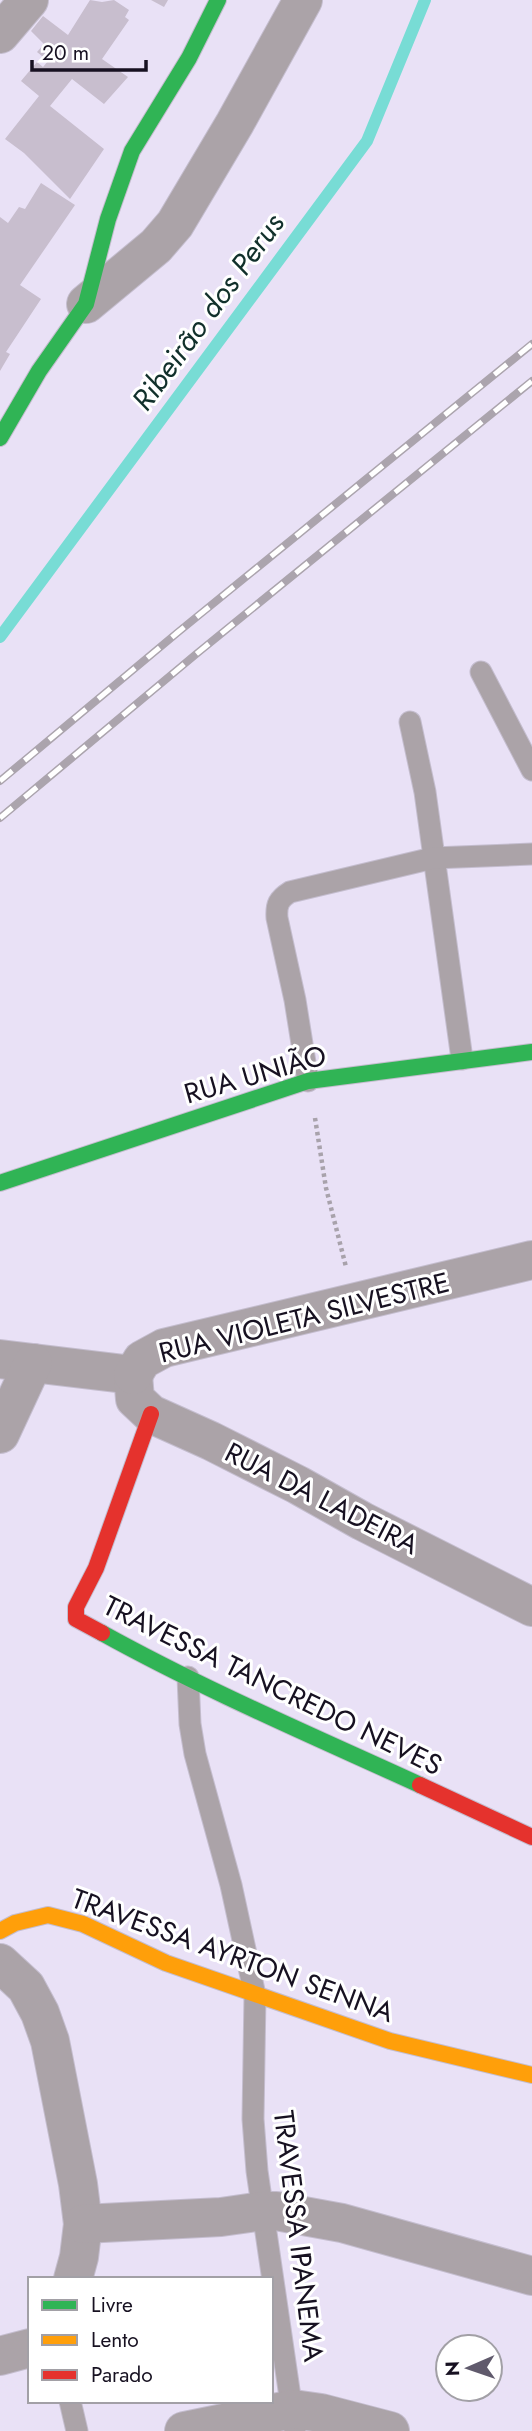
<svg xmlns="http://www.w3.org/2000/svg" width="532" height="2431" font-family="Jost,sans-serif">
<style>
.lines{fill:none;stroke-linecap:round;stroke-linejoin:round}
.stream{stroke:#78dcd5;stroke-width:12}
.building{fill:#c8bece}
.lane-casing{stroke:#c4bdce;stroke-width:23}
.street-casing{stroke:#c4bdce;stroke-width:40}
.fast-casing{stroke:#c4bdce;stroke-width:18}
.slow-casing{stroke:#c4bdce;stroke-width:18}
.jam-casing{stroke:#c4bdce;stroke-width:18}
.path{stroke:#a8a2ab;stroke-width:4.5;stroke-dasharray:3.5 3.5;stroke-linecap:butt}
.lane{stroke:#aba3a8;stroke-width:21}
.street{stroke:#aba3a8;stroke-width:38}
.fast{stroke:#30b455;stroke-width:16}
.slow{stroke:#ff9f0a;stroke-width:16}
.jam{stroke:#e5322d;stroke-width:16}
.rail-casing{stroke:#aba4ad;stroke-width:8}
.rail{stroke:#fff;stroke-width:5;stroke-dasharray:16;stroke-linecap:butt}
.labels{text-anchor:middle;stroke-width:6;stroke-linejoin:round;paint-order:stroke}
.street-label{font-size:28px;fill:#171121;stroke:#fff}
.water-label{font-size:30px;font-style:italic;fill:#11302b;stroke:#fff}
</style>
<rect width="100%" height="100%" fill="#e9e1f6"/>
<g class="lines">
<path class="stream" d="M 0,637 L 367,141 L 425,0"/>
</g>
<g class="building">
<path d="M 90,0 L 102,2 L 114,0 L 129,10 L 125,17 L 129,20 L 102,59 L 128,77 L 104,104 L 72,79 L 50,106 L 104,149 L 70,199 L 24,153 L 5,139 L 39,96 L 21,81 L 37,62 L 43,67 L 48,61 L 37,52 L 44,44 L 31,31 L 43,16 L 68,35 Z"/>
<path d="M 151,0 L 168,0 L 164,7 Z"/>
<path d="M 41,183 L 75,205 L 20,285 L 41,299 L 6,352 L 10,354 L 0,371 L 0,217 L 8,223 L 19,207 L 25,209 Z"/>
</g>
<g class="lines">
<defs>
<g id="lane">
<path d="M 481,672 L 532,770"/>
<path d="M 410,722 L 425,792 L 462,1059"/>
<path d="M 308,1081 L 295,1000 L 277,918 C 276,904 279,899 290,892 L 433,858 L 532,854"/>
<path d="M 188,1677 L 190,1724 L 195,1754 L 231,1885 L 255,1995 L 253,2119 L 257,2171 L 295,2431"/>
<path d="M 70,2401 L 77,2431"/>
</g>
<g id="street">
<path d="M 0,34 L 29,0"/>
<path d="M 86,304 L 156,246 L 175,224 L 235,123 L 303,0"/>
<path d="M 0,1359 L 133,1375"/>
<path d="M 133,1375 L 135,1399 L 151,1414 L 211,1441 L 298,1485 L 362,1521 L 532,1607"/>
<path d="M 133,1375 L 142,1360 L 164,1348 L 532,1260"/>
<path d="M 0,1434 L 33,1363"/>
<path d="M 0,1963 L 26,1987 L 40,2013 L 50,2041 L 78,2184 L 83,2224 L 79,2257 L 73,2279"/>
<path d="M 83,2224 L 221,2217 L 263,2211 L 276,2211 L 342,2223 L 532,2276"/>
<path d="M 0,2356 L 30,2348"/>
<path d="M 184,2431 L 293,2409 L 321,2413 L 390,2431"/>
</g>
<g id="fast">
<path d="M 0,438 L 39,371 L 86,304 L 108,219 L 132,151 L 189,58 L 218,0"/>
<path d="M 0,1183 L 308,1081 L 532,1052"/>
<path d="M 102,1633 C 205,1690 313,1736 420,1785"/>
</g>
<path id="slow" d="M 0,1931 L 15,1923 L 48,1915 L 83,1924 L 166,1963 L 390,2041 L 532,2075"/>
<g id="jam">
<path d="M 102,1633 L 76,1619 L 76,1607 L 96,1568 L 151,1414"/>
<path d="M 420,1785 L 532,1837"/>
</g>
</defs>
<use href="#lane" class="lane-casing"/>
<use href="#street" class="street-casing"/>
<use href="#fast" class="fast-casing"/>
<use href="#slow" class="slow-casing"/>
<use href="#jam" class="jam-casing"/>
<path class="path" d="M 315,1118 L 326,1188 L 346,1267"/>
<use href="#lane" class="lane"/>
<use href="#street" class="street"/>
<use href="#fast" class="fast"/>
<use href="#slow" class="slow"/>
<use href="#jam" class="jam"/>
<defs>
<g id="rail">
<path d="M 0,781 L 177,633 L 532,344"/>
<path d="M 0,818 L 195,655 L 532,381"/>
</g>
</defs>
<use href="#rail" class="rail-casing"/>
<use href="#rail" class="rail"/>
</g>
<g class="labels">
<g class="street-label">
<text transform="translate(255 1074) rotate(-16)" y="10">RUA UNIÃO</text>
<text transform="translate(304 1317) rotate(-14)" y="10">RUA VIOLETA SILVESTRE</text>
<text transform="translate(322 1498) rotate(27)" y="10">RUA DA LADEIRA</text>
<text transform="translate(273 1685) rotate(26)" y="10">TRAVESSA TANCREDO NEVES</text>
<text transform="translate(233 1955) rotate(20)" y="10">TRAVESSA AYRTON SENNA</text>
<text transform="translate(299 2236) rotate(83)" y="10">TRAVESSA IPANEMA</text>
</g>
<g class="water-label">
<text transform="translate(208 312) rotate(-54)" y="10">Ribeirão dos Perus</text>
</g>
</g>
<rect x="28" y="2277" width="245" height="126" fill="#ffffff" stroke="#a2a0a6" stroke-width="2"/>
<rect x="42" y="2300" width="35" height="10" fill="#30b455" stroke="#a2a0a6" stroke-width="2"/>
<text x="91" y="2312" font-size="21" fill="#171121">Livre</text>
<rect x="42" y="2335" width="35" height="10" fill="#ff9f0a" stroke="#a2a0a6" stroke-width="2"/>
<text x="91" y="2347" font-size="21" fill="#171121">Lento</text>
<rect x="42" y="2370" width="35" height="10" fill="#e5322d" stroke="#a2a0a6" stroke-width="2"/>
<text x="91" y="2382" font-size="21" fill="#171121">Parado</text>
<g transform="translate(469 2368) rotate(268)"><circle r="33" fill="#ffffff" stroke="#a2a0a6" stroke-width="2"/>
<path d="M0-5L12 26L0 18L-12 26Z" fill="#605a6c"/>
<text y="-10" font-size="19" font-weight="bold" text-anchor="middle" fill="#171121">N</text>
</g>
<path d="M32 60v10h114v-10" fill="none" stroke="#171121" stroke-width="3.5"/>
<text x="42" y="60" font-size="21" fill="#171121" stroke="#ffffff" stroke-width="5" paint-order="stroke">20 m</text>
</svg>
